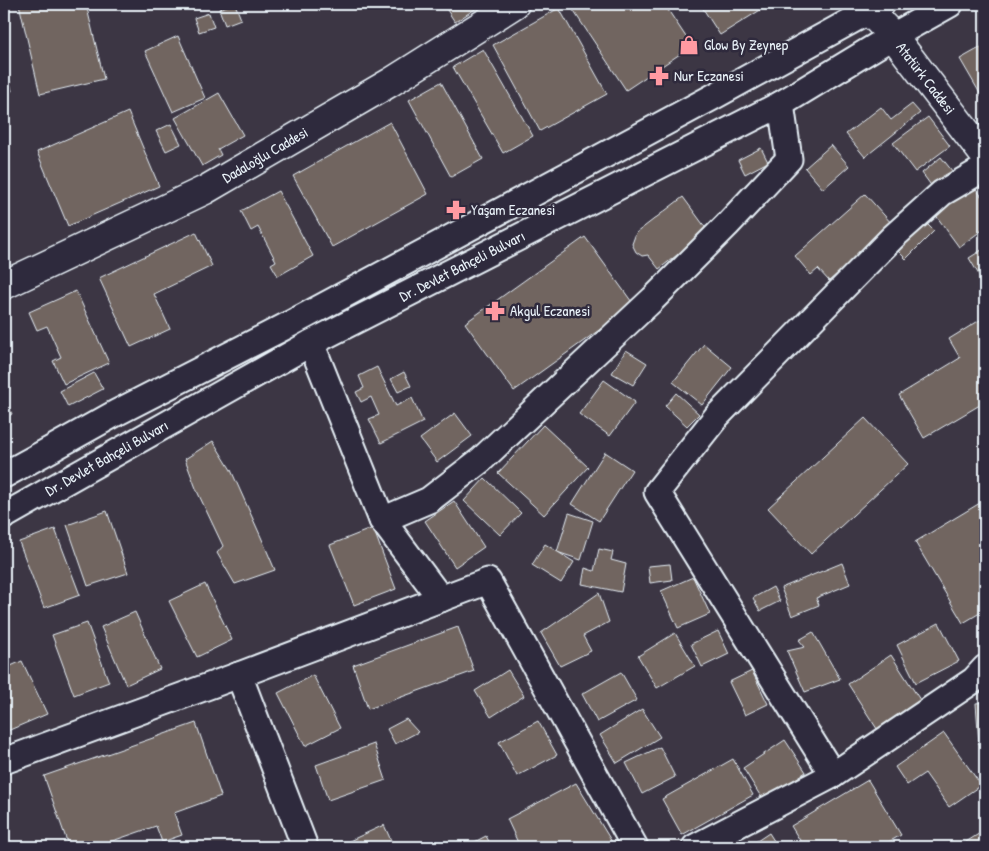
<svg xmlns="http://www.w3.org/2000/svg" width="989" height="851" font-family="'Patrick Hand',sans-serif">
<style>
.building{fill:#716560;stroke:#e8f1f8}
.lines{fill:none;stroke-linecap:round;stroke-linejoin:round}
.minor-casing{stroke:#e8f1f8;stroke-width:29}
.tertiary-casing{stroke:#e8f1f8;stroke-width:31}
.minor{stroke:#2f2a3d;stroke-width:25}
.tertiary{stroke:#2f2a3d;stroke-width:28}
.labels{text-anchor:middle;stroke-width:5;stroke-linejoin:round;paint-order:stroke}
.poi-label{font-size:15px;fill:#e8f1f8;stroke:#2f2a3d;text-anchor:start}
.street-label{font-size:15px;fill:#e8f1f8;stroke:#2f2a3d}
</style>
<rect width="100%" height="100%" fill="#3c3644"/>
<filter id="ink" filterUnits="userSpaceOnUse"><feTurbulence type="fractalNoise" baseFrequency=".02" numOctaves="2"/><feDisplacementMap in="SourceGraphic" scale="10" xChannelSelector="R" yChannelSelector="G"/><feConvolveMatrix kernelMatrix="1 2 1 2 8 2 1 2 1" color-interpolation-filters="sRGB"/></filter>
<g filter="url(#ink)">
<g class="building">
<path d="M 19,4 L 86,4 L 104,79 L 40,94 Z"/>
<path d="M 232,4 L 235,4 L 241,19 L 225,25 L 219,9 Z"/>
<path d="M 443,4 L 483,4 L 455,22 Z"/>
<path d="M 569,4 L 664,4 L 692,46 L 626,90 Z"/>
<path d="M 700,4 L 770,4 L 720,35 Z"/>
<path d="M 559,8 L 607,94 L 540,131 L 493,45 Z"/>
<path d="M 209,13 L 214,27 L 199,32 L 194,18 Z"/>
<path d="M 178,36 L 205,98 L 173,112 L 145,51 Z"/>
<path d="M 985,45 L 985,102 L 960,59 Z"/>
<path d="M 483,49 L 533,136 L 503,153 L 453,67 Z"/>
<path d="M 4,55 L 12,91 L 4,93 Z"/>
<path d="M 441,82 L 483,159 L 451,177 L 409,100 Z"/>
<path d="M 219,93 L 243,135 L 218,149 L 221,155 L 202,166 L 175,118 Z"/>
<path d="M 912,104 L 920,113 L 865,157 L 846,134 L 881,107 L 891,120 Z"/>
<path d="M 128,112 L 159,186 L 68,226 L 37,152 Z"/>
<path d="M 928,117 L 950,146 L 915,172 L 893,143 Z"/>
<path d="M 390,122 L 428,194 L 332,247 L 293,176 Z"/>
<path d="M 171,124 L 181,144 L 166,151 L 156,131 Z"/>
<path d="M 831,145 L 849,166 L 823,189 L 805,168 Z"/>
<path d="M 761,148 L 768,162 L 745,174 L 738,160 Z"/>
<path d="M 941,157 L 953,172 L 933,188 L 922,173 Z"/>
<path d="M 971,182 L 985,201 L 985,228 L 959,247 L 932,210 Z"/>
<path d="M 278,191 L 313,256 L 278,276 L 271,264 L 276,261 L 258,227 L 251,231 L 241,211 Z"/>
<path d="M 865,194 L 893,225 L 829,281 L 818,269 L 811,275 L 795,256 Z"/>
<path d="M 683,197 L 708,231 L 659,269 L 648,255 L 642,256 L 636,252 L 632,244 L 636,233 Z"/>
<path d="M 923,220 L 934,231 L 906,259 L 895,248 Z"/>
<path d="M 196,232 L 212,266 L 154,294 L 170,329 L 131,347 L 99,278 Z"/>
<path d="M 585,237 L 634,305 L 514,391 L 465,323 Z"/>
<path d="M 985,248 L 985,285 L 969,258 Z"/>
<path d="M 76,291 L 109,363 L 64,384 L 53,361 L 61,357 L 47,326 L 37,330 L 29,312 Z"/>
<path d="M 985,317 L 985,402 L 924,438 L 899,395 L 960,358 L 949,339 Z"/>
<path d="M 704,344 L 732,367 L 702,405 L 673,382 Z"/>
<path d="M 626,350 L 647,363 L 633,385 L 612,373 Z"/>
<path d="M 377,367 L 396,406 L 412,398 L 423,422 L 381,443 L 369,419 L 379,415 L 371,397 L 361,402 L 356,392 L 364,388 L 359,376 Z"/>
<path d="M 404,372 L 411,386 L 398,392 L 391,379 Z"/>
<path d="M 94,373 L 103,389 L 68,407 L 60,391 Z"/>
<path d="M 604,380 L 635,402 L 610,436 L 579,414 Z"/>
<path d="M 676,393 L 699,414 L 687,426 L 665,406 Z"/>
<path d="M 4,398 L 12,414 L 4,419 Z"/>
<path d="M 455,413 L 472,436 L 437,462 L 420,439 Z"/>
<path d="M 865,418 L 908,464 L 811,554 L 768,508 Z"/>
<path d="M 543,425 L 588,467 L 544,515 L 498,473 Z"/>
<path d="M 213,441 L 231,470 L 261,537 L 275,570 L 235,584 L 217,553 L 223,546 L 197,491 L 185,459 Z"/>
<path d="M 605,452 L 632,470 L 599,521 L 572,504 Z"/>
<path d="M 485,478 L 521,513 L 500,535 L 464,501 Z"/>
<path d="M 985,500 L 985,610 L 963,623 L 915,542 Z"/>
<path d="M 454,501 L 484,547 L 455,567 L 425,521 Z"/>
<path d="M 107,511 L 128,573 L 88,586 L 67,525 Z"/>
<path d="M 569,513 L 593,521 L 581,560 L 557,552 Z"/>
<path d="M 373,528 L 396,589 L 354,605 L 330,545 Z"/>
<path d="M 55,529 L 80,595 L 44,608 L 19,542 Z"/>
<path d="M 545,544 L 574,562 L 561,583 L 532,565 Z"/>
<path d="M 599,549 L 613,552 L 611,560 L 626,564 L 621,592 L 582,584 L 585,568 L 594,571 Z"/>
<path d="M 842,563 L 850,584 L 816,598 L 819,605 L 792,616 L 781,588 Z"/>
<path d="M 670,564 L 672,580 L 650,583 L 648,566 Z"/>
<path d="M 693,577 L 710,614 L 678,628 L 661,591 Z"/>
<path d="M 205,584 L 232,640 L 197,657 L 169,601 Z"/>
<path d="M 773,587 L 780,601 L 760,611 L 753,598 Z"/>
<path d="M 599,593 L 609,622 L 583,636 L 591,651 L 560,666 L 541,633 Z"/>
<path d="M 135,612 L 160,669 L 126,685 L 101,627 Z"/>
<path d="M 87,623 L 109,682 L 74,695 L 52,635 Z"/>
<path d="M 939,623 L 959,661 L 916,683 L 897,645 Z"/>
<path d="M 458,627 L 474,671 L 368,709 L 353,665 Z"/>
<path d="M 718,631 L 729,654 L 702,667 L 691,644 Z"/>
<path d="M 813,632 L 840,679 L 805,692 L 787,651 L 805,647 L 799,640 Z"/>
<path d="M 675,633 L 695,666 L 657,688 L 638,656 Z"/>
<path d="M 891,655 L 922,703 L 879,732 L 848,684 Z"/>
<path d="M 22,661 L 47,714 L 5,732 L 4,729 L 4,669 Z"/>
<path d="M 508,670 L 524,696 L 491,717 L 475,691 Z"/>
<path d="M 752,671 L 768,704 L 745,715 L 729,682 Z"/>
<path d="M 621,672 L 637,700 L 597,722 L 582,694 Z"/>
<path d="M 313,675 L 340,728 L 305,746 L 278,693 Z"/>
<path d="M 985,702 L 985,744 L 979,744 L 976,703 Z"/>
<path d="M 642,709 L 660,737 L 617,763 L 600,735 Z"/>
<path d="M 406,719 L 418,732 L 395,744 L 387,729 Z"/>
<path d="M 538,721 L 557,755 L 517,776 L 499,742 Z"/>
<path d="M 196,723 L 221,796 L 174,813 L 182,835 L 162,842 L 156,826 L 95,847 L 69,847 L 44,776 Z"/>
<path d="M 944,733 L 981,785 L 949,807 L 925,773 L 907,785 L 895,767 Z"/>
<path d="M 785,740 L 806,772 L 763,800 L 743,768 Z"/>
<path d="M 374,744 L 386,780 L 328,800 L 316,765 Z"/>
<path d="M 660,747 L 675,777 L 642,794 L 626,763 Z"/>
<path d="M 733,759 L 753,795 L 682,835 L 662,799 Z"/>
<path d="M 868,780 L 901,835 L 880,847 L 804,847 L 791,826 Z"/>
<path d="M 576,783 L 615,847 L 520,847 L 507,819 Z"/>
<path d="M 384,825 L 394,847 L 347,847 L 345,843 Z"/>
<path d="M 985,830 L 985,847 L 958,847 Z"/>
<path d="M 769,833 L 778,847 L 748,847 Z"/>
<path d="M 486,836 L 492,847 L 465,847 Z"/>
</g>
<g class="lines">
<defs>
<g id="minor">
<path d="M 311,343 L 382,520 L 441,599"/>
<path d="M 4,475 L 46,452 L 116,413 L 290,324 L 711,98 L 882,4"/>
<path id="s1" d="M 4,516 L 311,343 L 781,104 L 893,36 L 950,4"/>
<path d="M 382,520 L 429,500 L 481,460 L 653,299 L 727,225 L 789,159 L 781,104"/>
<path d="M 239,675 L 305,847"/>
<path d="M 4,761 L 239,675 L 488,581 L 635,847"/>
<path d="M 833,775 L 657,492 L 717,416 L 893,237 L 942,193 L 985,168"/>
<path d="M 695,847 L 833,775 L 974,680 L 985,668"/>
</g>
<g id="tertiary">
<path id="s2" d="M 862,4 L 893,36 L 985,156"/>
<path id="s3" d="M 4,285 L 205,190 L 391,82 L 515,4"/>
</g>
</defs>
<use href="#minor" class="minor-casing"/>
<use href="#tertiary" class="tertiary-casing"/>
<use href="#minor" class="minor"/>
<use href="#tertiary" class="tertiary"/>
</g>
</g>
<defs>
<symbol id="shop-bare" viewBox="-9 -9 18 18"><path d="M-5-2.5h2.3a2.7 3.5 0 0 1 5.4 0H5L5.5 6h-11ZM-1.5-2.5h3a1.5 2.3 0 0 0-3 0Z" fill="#ff9aa2" stroke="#2f2a3d" stroke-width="2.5" paint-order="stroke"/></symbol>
<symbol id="pharmacy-bare" viewBox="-9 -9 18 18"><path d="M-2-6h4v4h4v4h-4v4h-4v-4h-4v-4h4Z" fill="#ff9aa2" stroke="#2f2a3d" stroke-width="2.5" paint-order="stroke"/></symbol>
</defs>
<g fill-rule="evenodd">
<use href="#shop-bare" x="675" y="31" width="28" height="28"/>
<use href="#pharmacy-bare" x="645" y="62" width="28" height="28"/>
<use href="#pharmacy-bare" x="442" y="196" width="28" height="28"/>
<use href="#pharmacy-bare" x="481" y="297" width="28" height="28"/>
</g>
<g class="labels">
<g class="poi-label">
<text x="704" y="50">Glow By Zeynep</text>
<text x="674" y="81">Nur Eczanesi</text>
<text x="471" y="215">Yaşam Eczanesi</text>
<text x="510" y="316">Akgul Eczanesi</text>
</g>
<g class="street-label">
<text dy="5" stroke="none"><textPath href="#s2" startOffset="98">Atatürk Caddesi</textPath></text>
<text dy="5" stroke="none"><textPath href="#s3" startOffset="292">Dadaloğlu Caddesi</textPath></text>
<text dy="5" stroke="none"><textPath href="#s1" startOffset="522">Dr. Devlet Bahçeli Bulvarı</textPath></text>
<text dy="5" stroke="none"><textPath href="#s1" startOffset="118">Dr. Devlet Bahçeli Bulvarı</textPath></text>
</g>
</g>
<rect width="989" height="851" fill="none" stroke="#2f2a3d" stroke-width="20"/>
<rect x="10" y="10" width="969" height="831" fill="none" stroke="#e8f1f8" stroke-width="2" filter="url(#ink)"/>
</svg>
